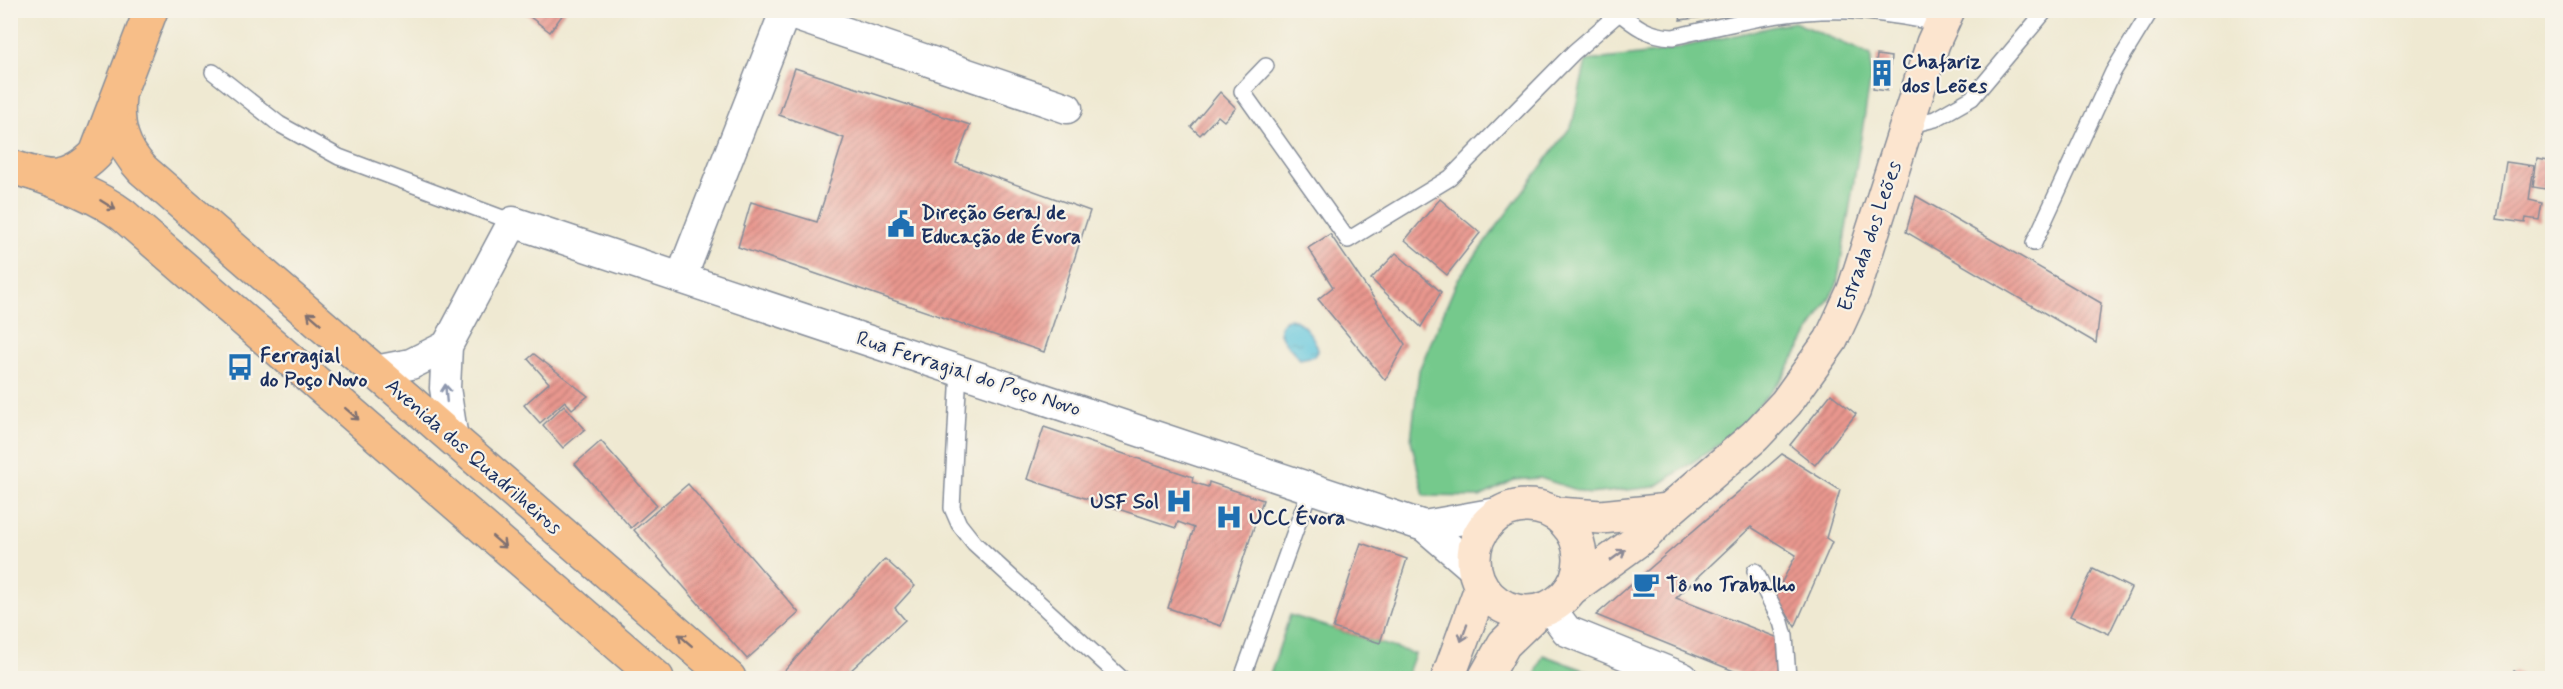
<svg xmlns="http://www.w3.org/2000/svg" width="2563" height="689" font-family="Mynerve,sans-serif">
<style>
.grass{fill:#74c98c;stroke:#487c75;stroke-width:1.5}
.water{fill:url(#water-ripples);stroke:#3e7a9e;stroke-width:1.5}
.building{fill:url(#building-hatch)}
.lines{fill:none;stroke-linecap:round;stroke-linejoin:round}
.service-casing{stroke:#858c98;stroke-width:18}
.minor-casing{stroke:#858c98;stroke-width:33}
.secondary-casing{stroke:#858c98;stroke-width:36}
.primary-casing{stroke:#858c98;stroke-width:36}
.service{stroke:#fff;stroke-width:15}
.minor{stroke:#fff;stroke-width:30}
.secondary{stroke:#fce5cf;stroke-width:33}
.primary{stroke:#f7be88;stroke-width:33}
.oneway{stroke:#7e6f71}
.oneway2{stroke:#8d97ae}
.oneway3{stroke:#8c8a96}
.labels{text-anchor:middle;stroke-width:4.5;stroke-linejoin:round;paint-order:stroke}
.poi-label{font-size:21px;font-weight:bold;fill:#1b2f5e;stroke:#f7f3e8;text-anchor:start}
.street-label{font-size:21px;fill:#1b2f5e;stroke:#f7f3e8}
</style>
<defs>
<pattern id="water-ripples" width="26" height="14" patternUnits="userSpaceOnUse" patternTransform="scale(1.5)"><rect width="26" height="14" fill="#60c6dd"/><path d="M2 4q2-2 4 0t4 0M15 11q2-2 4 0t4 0" fill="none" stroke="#4ea1b6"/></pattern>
<pattern id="building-hatch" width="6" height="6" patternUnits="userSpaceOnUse" patternTransform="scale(1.5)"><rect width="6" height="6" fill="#e9978e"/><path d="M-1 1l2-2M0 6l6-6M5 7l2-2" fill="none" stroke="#bc7c77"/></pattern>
</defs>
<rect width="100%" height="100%" fill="#f7f3e8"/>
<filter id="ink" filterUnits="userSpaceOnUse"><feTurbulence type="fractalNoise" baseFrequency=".0167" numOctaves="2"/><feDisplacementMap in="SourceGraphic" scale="12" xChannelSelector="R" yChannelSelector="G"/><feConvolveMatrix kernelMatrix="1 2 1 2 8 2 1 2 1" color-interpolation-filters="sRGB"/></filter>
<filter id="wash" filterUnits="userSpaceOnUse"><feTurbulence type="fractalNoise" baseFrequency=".008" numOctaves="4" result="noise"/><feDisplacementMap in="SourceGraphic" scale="24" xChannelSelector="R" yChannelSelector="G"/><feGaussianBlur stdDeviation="1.35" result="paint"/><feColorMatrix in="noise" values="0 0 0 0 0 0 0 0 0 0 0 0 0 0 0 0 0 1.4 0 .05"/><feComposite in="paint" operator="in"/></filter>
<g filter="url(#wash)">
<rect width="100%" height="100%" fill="#efe9d2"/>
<g class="grass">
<path d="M 1794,22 L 1871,55 L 1871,76 L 1837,285 L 1781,380 L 1731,437 L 1655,487 L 1589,494 L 1540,478 L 1514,480 L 1480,497 L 1424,496 L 1411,440 L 1419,370 L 1458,279 L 1572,125 L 1586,61 L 1655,53 Z"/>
<path d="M 1290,615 L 1415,654 L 1406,678 L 1269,678 Z"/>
<path d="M 1543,655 L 1606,678 L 1534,678 Z"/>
</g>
<path class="water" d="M 1290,318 C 1303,322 1315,337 1318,350 L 1314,356 L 1300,359 C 1290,347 1266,328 1290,318 Z"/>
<g id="blocks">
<g class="building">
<path d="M 521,10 L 566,10 L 550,32 Z"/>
<path d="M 1682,10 L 1739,10 L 1739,12 L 1680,20 Z"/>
<path d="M 1877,55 L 1891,57 L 1887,91 L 1873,89 Z"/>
<path d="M 795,68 L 970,125 L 956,163 L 1090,211 L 1044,352 L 738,247 L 751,202 L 817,222 L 844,138 L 779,115 Z"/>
<path d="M 1220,92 L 1236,108 L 1224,121 L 1218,116 L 1200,135 L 1191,127 Z"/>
<path d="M 2537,159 L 2549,161 L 2545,189 L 2533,187 Z"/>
<path d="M 2506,162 L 2534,166 L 2529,200 L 2542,203 L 2539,220 L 2526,218 L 2525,223 L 2497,219 Z"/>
<path d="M 1916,196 L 2101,303 L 2096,343 L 1906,232 Z"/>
<path d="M 1440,199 L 1480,233 L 1447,275 L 1405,240 Z"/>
<path d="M 1330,234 L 1405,344 L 1385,380 L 1318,299 L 1333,287 L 1308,248 Z"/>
<path d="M 1396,253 L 1441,292 L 1421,327 L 1371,279 Z"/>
<path d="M 534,354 L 588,396 L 572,409 L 565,401 L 540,423 L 524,405 L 549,383 L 528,359 Z"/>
<path d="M 1831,394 L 1856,414 L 1815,465 L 1790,445 Z"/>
<path d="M 564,405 L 585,429 L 563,448 L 543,425 Z"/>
<path d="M 1044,427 L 1193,477 L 1192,482 L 1208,487 L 1209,482 L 1263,500 L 1221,626 L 1168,608 L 1194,528 L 1178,522 L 1176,528 L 1027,479 Z"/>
<path d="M 601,441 L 657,505 L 631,528 L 575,464 Z"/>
<path d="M 1782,454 L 1840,490 L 1826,538 L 1832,542 L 1795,627 L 1775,595 L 1796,555 L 1751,527 L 1676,598 L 1781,639 L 1784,678 L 1751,678 L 1596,615 Z"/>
<path d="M 688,484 L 799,613 L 747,659 L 634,530 Z"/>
<path d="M 1361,543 L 1407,559 L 1380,643 L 1333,628 Z"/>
<path d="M 885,559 L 915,586 L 895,608 L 905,620 L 847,674 L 853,678 L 779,677 Z"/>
<path d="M 2093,569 L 2131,588 L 2109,634 L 2070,616 Z"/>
<path d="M 2514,671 L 2527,678 L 2510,678 Z"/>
</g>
</g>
</g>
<g filter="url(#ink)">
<use href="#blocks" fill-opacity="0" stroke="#858c98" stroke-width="1.5"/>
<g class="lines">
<defs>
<g id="service">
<path d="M 1616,10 C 1635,26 1648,36 1673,37 C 1731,24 1790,8 1850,11 C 1881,12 1912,19 1942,23"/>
<path d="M 1266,66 L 1242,91 L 1348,240 L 1450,178 L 1574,52 L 1619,13"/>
<path d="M 213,72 L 279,124 L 339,157 L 513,222"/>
<path d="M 1907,126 L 1935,119 L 1972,98 L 2046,10"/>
<path d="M 2034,243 L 2113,72 L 2151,10"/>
<path d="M 959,369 L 952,508 L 959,524 L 974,543 L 1121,678"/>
<path d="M 1755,571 L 1781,622 L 1785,636 L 1788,678"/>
<path d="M 1242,678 L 1311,487"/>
</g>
<g id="minor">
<path d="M 681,278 L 785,12 L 1067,108"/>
<path d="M 375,371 L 411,364 L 447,346"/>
<path d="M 453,439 L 445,388 L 447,346 L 513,222 L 1424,526 L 1474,569"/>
<path d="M 1424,526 L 1497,513"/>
<path d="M 1550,608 L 1567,631 L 1683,678"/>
</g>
<g id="secondary">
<circle cx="1527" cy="559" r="53"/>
<path d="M 1557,514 L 1601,517 L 1669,510"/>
<path d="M 1571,589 L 1644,536 L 1669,510 L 1755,436 L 1786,403 L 1831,340 L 1854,290 L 1933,43 L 1948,10"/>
<path d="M 1448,678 L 1481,588"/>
<path d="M 1485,678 L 1504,644 L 1537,612"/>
</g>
<g id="primary">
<path d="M 119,96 C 116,126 122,148 143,170 L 729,678"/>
<path d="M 10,166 C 47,179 66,184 96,154 L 151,10"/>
<path d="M 35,174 C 66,185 96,195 123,215 L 657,678"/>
</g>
</defs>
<use href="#service" class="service-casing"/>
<use href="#minor" class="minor-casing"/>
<use href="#secondary" class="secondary-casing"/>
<use href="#primary" class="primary-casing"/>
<use href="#service" class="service"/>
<use href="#minor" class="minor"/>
<use href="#secondary" class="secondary"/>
<use href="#primary" class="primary"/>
</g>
<defs><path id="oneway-shaft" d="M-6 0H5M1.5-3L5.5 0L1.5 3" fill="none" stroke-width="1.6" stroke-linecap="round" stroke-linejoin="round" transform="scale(1.5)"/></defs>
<g class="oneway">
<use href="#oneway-shaft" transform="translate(108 205) rotate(32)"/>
<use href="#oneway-shaft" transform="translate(314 318) rotate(-139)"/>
<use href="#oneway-shaft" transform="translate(352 414) rotate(41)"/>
<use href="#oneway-shaft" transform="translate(499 542) rotate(41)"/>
<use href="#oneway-shaft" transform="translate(685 640) rotate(-139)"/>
</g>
<use class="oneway2" href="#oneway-shaft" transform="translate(446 393) rotate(-95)"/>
<g class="oneway3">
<use href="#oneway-shaft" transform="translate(1618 555) rotate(-36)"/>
<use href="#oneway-shaft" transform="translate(1464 633) rotate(110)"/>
</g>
</g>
<defs>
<symbol id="building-bare" viewBox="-9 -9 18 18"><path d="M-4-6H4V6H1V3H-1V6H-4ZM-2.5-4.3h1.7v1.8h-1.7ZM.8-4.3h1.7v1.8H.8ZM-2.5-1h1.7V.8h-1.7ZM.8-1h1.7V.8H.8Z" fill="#1f6fb2" stroke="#f7f3e8" stroke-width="2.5" paint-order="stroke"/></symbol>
<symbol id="civic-bare" viewBox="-9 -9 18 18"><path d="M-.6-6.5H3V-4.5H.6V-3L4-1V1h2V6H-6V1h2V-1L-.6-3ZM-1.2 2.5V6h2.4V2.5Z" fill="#1f6fb2" stroke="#f7f3e8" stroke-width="2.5" paint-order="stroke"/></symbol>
<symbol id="bus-bare" viewBox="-9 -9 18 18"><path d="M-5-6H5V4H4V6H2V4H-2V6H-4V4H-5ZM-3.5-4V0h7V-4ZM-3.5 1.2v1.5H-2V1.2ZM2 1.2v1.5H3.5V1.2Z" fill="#1f6fb2" stroke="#f7f3e8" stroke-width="2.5" paint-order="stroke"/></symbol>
<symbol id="hospital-bare" viewBox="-9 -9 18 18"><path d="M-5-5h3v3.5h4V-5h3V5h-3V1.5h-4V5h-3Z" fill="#1f6fb2" stroke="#f7f3e8" stroke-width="2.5" paint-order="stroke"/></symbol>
<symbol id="cafe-bare" viewBox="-9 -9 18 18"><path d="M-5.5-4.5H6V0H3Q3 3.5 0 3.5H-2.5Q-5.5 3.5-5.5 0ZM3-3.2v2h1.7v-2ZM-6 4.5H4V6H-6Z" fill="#1f6fb2" stroke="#f7f3e8" stroke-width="2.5" paint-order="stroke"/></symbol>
</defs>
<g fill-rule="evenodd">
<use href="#building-bare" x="1863" y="54" width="38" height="38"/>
<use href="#civic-bare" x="882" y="205" width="38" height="38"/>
<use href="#bus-bare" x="221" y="348" width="38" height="38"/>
<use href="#hospital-bare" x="1160" y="482" width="38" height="38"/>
<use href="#hospital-bare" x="1210" y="498" width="38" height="38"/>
<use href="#cafe-bare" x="1627" y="565" width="38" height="38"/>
</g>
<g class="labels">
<g class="poi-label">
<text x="1902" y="68">Chafariz<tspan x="1902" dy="24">dos Leões</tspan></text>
<text x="921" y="219">Direção Geral de<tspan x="921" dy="24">Educação de Évora</tspan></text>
<text x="260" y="362">Ferragial<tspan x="260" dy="24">do Poço Novo</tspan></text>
<text x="1159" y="508" text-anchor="end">USF Sol</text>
<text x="1249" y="524">UCC Évora</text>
<text x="1666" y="591">Tô no Trabalho</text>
</g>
<g class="street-label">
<text transform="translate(1869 236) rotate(-71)" y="7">Estrada dos Leões</text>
<text transform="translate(969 373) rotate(18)" y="7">Rua Ferragial do Poço Novo</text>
<text transform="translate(474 456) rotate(41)" y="7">Avenida dos Quadrilheiros</text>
</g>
</g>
<rect width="2563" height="689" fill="none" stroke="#f7f3e8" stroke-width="36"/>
</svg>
